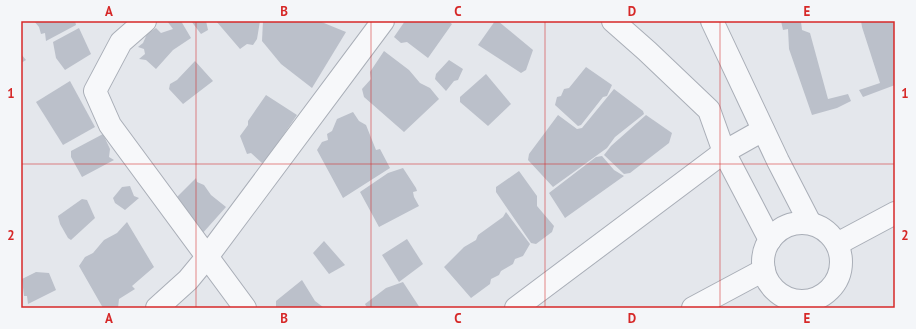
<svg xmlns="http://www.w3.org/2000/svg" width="916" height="329" font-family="'PT Sans',sans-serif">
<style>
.building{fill:#bbc0ca}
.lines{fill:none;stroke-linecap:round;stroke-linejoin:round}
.minor-casing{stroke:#a9aeb7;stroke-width:24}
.minor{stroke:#f7f8fa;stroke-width:22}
.grid{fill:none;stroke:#d62828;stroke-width:1;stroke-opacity:0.55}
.neatline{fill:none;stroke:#d62828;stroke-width:1.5}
.grid-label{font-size:13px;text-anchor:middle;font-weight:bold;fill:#d62828}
</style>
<rect width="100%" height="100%" fill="#e4e7ec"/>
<g class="building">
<path d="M 34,21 L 75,21 L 76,25 L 46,41 L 45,33 L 41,34 L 39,27 Z"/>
<path d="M 167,21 L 181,21 L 191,38 L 173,50 L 156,69 L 146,60 L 139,59 L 145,54 L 144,49 L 138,47 L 143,43 L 147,34 L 156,28 L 161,33 L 173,29 Z"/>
<path d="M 191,21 L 206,21 L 208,30 L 201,34 Z"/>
<path d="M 216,21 L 260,21 L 257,39 L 253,45 L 247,44 L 240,49 Z"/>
<path d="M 263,21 L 319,21 L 346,32 L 312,88 L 281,64 L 262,41 Z"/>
<path d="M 405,21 L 448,21 L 452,24 L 428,58 L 407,42 L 401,43 L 394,37 Z"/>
<path d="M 495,21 L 498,21 L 533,50 L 526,70 L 521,73 L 478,45 Z"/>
<path d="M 781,21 L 804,21 L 801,22 L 802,30 L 810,33 L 828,99 L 848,94 L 851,101 L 837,108 L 812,115 L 789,49 L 788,29 L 783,30 Z"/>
<path d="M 861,21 L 893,21 L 895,27 L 895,85 L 863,97 L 859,90 L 880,83 L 862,27 Z"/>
<path d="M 79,28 L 91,54 L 65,70 L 56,58 L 53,42 Z"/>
<path d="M 384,51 L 409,70 L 420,83 L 430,88 L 439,99 L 404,132 L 364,97 L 362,89 L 371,79 L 370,72 Z"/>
<path d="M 21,54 L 26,60 L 21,63 Z"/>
<path d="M 449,60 L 463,69 L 458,80 L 454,81 L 446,91 L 435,79 L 436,74 Z"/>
<path d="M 195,61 L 213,81 L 183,104 L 169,89 L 170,84 L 177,80 Z"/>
<path d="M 586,67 L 612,85 L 607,96 L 603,97 L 581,125 L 578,126 L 555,105 L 557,97 L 561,96 L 564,89 L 569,88 Z"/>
<path d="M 486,74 L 511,104 L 488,126 L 460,102 L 460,97 Z"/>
<path d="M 70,81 L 95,127 L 63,145 L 36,102 Z"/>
<path d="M 614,89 L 643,111 L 644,114 L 615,137 L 607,148 L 553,187 L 528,160 L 529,154 L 558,115 L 577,129 L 582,128 Z"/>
<path d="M 266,95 L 297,115 L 265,162 L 262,163 L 251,153 L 247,154 L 240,136 L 248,125 L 248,121 Z"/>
<path d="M 353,112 L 359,121 L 366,125 L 376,150 L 380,149 L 390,168 L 343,198 L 317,150 L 322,142 L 328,140 L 327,134 L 332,131 L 337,119 Z"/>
<path d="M 646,115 L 672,133 L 669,143 L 630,173 L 624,174 L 604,155 L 611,146 Z"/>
<path d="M 103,134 L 110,149 L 109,157 L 114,160 L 82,177 L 71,157 L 71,151 Z"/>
<path d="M 602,156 L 614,170 L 624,176 L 565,218 L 549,193 L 596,157 Z"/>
<path d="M 403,168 L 416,188 L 417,191 L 413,192 L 414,197 L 419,206 L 379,227 L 360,192 L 388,173 Z"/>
<path d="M 519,171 L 537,196 L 537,206 L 554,226 L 552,232 L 536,244 L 531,243 L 496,192 L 496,187 Z"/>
<path d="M 196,178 L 197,182 L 204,185 L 211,195 L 226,207 L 201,235 L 176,198 Z"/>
<path d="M 130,186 L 134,196 L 139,198 L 125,210 L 115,203 L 113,198 L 122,187 Z"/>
<path d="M 82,199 L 87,200 L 95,218 L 71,240 L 68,238 L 60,224 L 58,216 Z"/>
<path d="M 506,212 L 530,244 L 523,256 L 515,259 L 513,264 L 501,271 L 499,275 L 491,279 L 490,284 L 471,298 L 444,267 L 464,247 L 476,240 L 478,235 L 503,217 Z"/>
<path d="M 127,222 L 154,267 L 132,286 L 135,289 L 119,299 L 118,308 L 103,308 L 79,266 L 85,257 L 93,253 L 104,240 L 117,233 Z"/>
<path d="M 407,239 L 423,264 L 399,282 L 382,255 Z"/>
<path d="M 324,241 L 345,265 L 329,274 L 313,253 Z"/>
<path d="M 36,272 L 49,273 L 56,290 L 28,304 L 27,296 L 24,296 L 22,279 Z"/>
<path d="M 302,280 L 315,301 L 323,307 L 321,308 L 276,308 L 276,301 Z"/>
<path d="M 403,282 L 420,308 L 367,308 L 365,304 L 386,288 Z"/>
</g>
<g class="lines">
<defs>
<g id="minor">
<path d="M 145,21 L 121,42 L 95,91 L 110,125 L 245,308"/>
<path d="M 613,21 L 647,51 L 709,110 L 724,152 L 770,240"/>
<path d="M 712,21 L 778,161 L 810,223"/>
<circle cx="802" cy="262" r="39"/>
<path d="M 837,244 L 895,213"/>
<path d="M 157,308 L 188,280 L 207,257 L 383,21"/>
<path d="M 516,308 L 724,152 L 763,130"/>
<path d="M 693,308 L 764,270"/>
</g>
</defs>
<use href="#minor" class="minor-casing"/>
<use href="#minor" class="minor"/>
</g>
<path class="grid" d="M 196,21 L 196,308M 371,21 L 371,308M 545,21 L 545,308M 720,21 L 720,308M 21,164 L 895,164"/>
<rect width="916" height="329" fill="none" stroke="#f4f6f9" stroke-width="44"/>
<rect x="22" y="22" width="872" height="285" class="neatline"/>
<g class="grid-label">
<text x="109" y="16">A</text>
<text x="284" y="16">B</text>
<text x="458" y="16">C</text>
<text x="632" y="16">D</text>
<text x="807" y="16">E</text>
<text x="11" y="98">1</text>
<text x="905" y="98">1</text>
<text x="11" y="240">2</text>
<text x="905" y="240">2</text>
<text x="109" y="323">A</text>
<text x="284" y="323">B</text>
<text x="458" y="323">C</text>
<text x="632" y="323">D</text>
<text x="807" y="323">E</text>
</g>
</svg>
